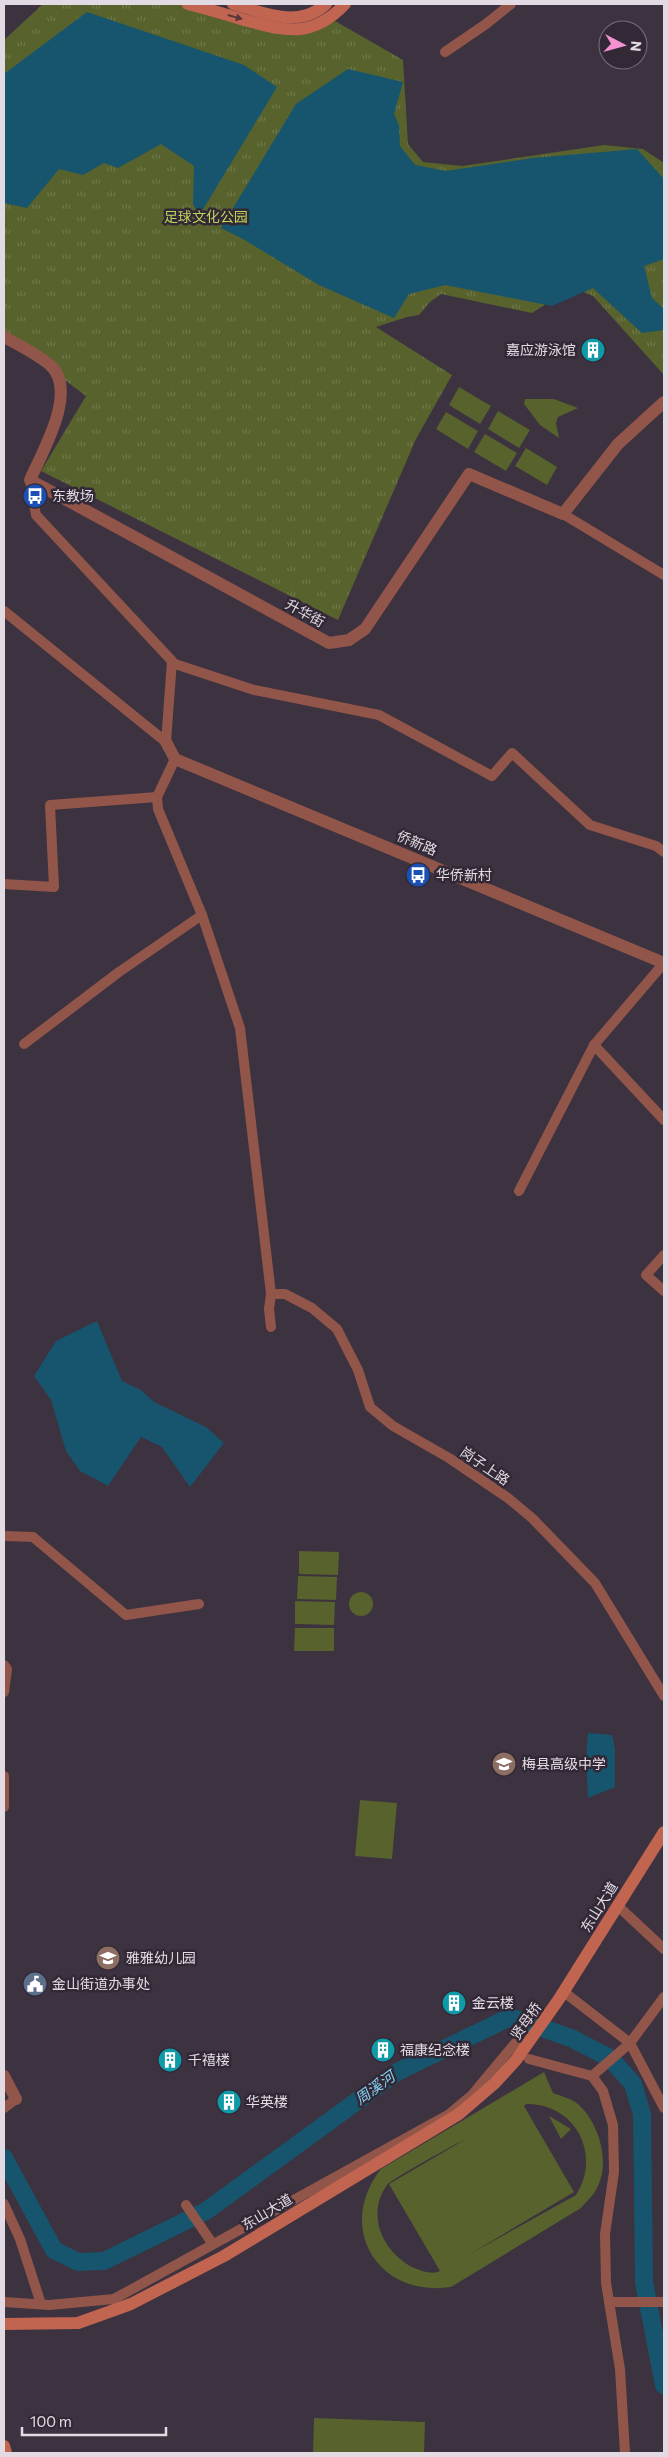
<svg xmlns="http://www.w3.org/2000/svg" width="668" height="2457" font-family="Commissioner,'Noto Sans SC',sans-serif">
<style>
.grass{fill:#57622d;fill-rule:evenodd}
.park{fill:url(#park-tufts)}
.water{fill:#16556d}
.lines{fill:none;stroke-linecap:round;stroke-linejoin:round}
.river{stroke:#16556d;stroke-width:18}
.minor{stroke:#915649;stroke-width:10}
.tertiary{stroke:#915649;stroke-width:12}
.secondary{stroke:#c26550;stroke-width:12}
.oneway{fill:#56373c}
.labels{text-anchor:middle;stroke-width:5;stroke-linejoin:round;paint-order:stroke}
.park-label{font-size:14px;fill:#bdd55a;stroke:#322836}
.poi-label{font-size:14px;fill:#e2dbe4;stroke:#322836;text-anchor:start}
.street-label{font-size:14px;fill:#e2dbe4;stroke:#322836}
.water-label{font-size:15px;font-style:italic;fill:#84d1f4;stroke:#322836}
</style>
<defs>
<pattern id="park-tufts" width="24" height="20" patternUnits="userSpaceOnUse" patternTransform="scale(1.25)"><rect width="24" height="20" fill="#57622d"/><path d="M3 7l-1-3M5 7V3M7 7l1-3M15 17l-1-3M17 17v-4M19 17l1-3" fill="none" stroke="#6f784b"/></pattern>
</defs>
<rect width="100%" height="100%" fill="#3c3240"/>
<g class="grass">
<path d="M 459,387 L 491,406 L 480,424 L 449,405 Z"/>
<path d="M 525,399 L 554,399 L 578,408 L 558,417 L 556,423 L 559,438 L 540,425 L 524,404 Z"/>
<path d="M 498,411 L 530,430 L 519,448 L 488,429 Z"/>
<path d="M 446,412 L 478,431 L 468,449 L 436,429 Z"/>
<path d="M 485,434 L 517,453 L 506,471 L 474,452 Z"/>
<path d="M 526,448 L 557,467 L 547,485 L 515,466 Z"/>
<path d="M 299,1551 L 339,1552 L 338,1575 L 299,1574 Z"/>
<path d="M 298,1576 L 337,1577 L 336,1600 L 297,1599 Z"/>
<circle cx="361" cy="1604" r="12"/>
<path d="M 295,1601 L 335,1602 L 334,1625 L 295,1624 Z"/>
<path d="M 295,1628 L 334,1628 L 334,1651 L 294,1651 Z"/>
<path d="M 360,1800 L 397,1803 L 392,1859 L 355,1856 Z"/>
<path d="M 544,2072 L 553,2093 C 561,2096 572,2099 578,2104 C 599,2123 610,2161 598,2186 C 595,2194 587,2201 581,2208 L 451,2287 C 378,2298 335,2227 381,2169 ZM 526,2104 C 575,2103 602,2154 576,2195 L 470,2254 L 574,2192 L 524,2106 ZM 466,2139 L 389,2184 L 440,2271 C 432,2275 422,2271 414,2268 C 384,2253 365,2216 387,2185 C 392,2179 455,2144 466,2139 Z"/>
<path d="M 549,2116 L 571,2129 L 561,2139 Z"/>
<path d="M 314,2418 L 425,2422 L 424,2453 L 313,2453 Z"/>
</g>
<path class="park" d="M 43,4 L 201,4 L 296,32 L 335,21 L 403,60 L 408,144 L 423,162 L 462,166 L 604,145 L 643,149 L 664,163 L 664,375 L 593,296 L 572,287 L 532,313 L 441,294 L 430,302 L 419,315 L 407,317 L 376,327 L 452,375 L 416,439 L 338,620 L 41,471 L 86,396 L 29,353 L 4,338 L 4,40 Z"/>
<g class="water">
<path d="M 87,12 L 244,65 L 277,87 L 199,216 L 193,204 L 194,166 L 161,144 L 118,168 L 104,163 L 83,175 L 59,169 L 27,208 L 4,203 L 4,74 Z"/>
<path d="M 348,69 L 403,82 L 394,114 L 399,125 L 400,146 L 415,165 L 446,171 L 533,158 L 637,149 L 664,179 L 664,259 L 644,266 L 652,298 L 664,309 L 664,330 L 642,333 L 593,288 L 552,306 L 445,285 L 409,294 L 394,318 L 319,285 L 243,239 L 221,228 L 296,104 Z"/>
<path d="M 97,1321 L 122,1381 L 141,1390 L 154,1402 L 206,1427 L 224,1443 L 190,1487 L 162,1447 L 141,1437 L 108,1486 L 80,1471 L 66,1451 L 51,1400 L 34,1376 L 56,1341 Z"/>
<path d="M 588,1733 L 612,1735 L 615,1749 L 615,1787 L 588,1798 L 586,1757 Z"/>
</g>
<g class="lines">
<path class="river" d="M 4,2158 L 54,2250 L 78,2262 L 104,2261 L 206,2211 L 397,2072 L 510,2017 L 571,2038 L 610,2058 L 633,2084 L 642,2114 L 644,2282 L 664,2385"/>
<g class="minor">
<path d="M 445,52 L 486,24 L 511,4"/>
<path d="M 563,514 L 664,575"/>
<path d="M 4,611 L 166,742 L 172,661 L 36,515 L 30,480"/>
<path d="M 172,663 L 254,690 L 379,715 L 492,776 L 512,753 L 590,825 L 656,846 L 664,852"/>
<path d="M 175,759 L 157,797 L 158,809 L 202,915 L 240,1028 L 271,1294 L 269,1309 L 271,1327"/>
<path d="M 4,884 L 54,887 L 50,805 L 157,797"/>
<path d="M 24,1044 L 119,972 L 202,915"/>
<path d="M 594,1045 L 664,1120"/>
<path d="M 519,1191 L 594,1045 L 664,963"/>
<path d="M 664,1255 L 646,1275 L 664,1291"/>
<path d="M 271,1294 L 285,1294 L 312,1308 L 337,1329 L 358,1370 L 370,1407 L 393,1426 L 449,1458 L 508,1498 L 532,1518 L 595,1583 L 664,1696"/>
<path d="M 4,1536 L 33,1537 L 126,1615 L 199,1604"/>
<path d="M 4,1665 L 7,1669 L 4,1692"/>
<path d="M 4,1776 L 4,1807"/>
<path d="M 618,1906 L 664,1949"/>
<path d="M 564,1992 L 630,2043 L 664,2108"/>
<path d="M 529,2059 L 592,2076 L 603,2091 L 613,2125 L 614,2172 L 605,2234 L 606,2283 L 620,2369 L 625,2453"/>
<path d="M 592,2076 L 630,2043 L 664,1997"/>
<path d="M 4,2108 L 16,2099"/>
<path d="M 4,2204 L 20,2239 L 41,2304"/>
<path d="M 186,2205 L 210,2240"/>
<path d="M 4,2302 L 49,2305 L 114,2299 L 448,2115 L 472,2095 L 517,2041"/>
<path d="M 609,2302 L 664,2302"/>
</g>
<g class="tertiary">
<path d="M 4,337 C 19,345 37,354 50,365 C 79,391 42,452 30,480 L 329,643 L 349,640 L 365,629 L 469,474 L 563,514 L 618,444 L 664,402"/>
<path d="M 166,742 L 175,759 L 664,963"/>
<path d="M 4,2076 L 16,2099"/>
</g>
<g class="secondary">
<path d="M 188,4 C 207,9 225,14 244,20 C 285,31 312,39 345,4"/>
<path d="M 233,4 C 263,13 299,29 326,4"/>
<path d="M 4,2324 L 78,2323 L 131,2304 L 224,2256 L 459,2114 L 495,2083 L 516,2060 L 559,1999 L 664,1832"/>
<path d="M 4,2446 L 6,2453"/>
</g>
</g>
<defs><path id="oneway-solid" d="M-6-.8H1V-3.2L6.5 0L1 3.2V.8H-6Z" transform="scale(1.25)"/></defs>
<use class="oneway" href="#oneway-solid" transform="translate(235 17) rotate(16)"/>
<defs>
<symbol id="building-disc" viewBox="-11 -11 22 22"><circle r="9.5" fill="#0f9aa8" stroke="#322836"/><path d="M-4-6H4V6H1V3H-1V6H-4ZM-2.5-4.3h1.7v1.8h-1.7ZM.8-4.3h1.7v1.8H.8ZM-2.5-1h1.7V.8h-1.7ZM.8-1h1.7V.8H.8Z" fill="#fff"/></symbol>
<symbol id="bus-disc" viewBox="-11 -11 22 22"><circle r="9.5" fill="#1a4fb4" stroke="#322836"/><path d="M-5-6H5V4H4V6H2V4H-2V6H-4V4H-5ZM-3.5-4V0h7V-4ZM-3.5 1.2v1.5H-2V1.2ZM2 1.2v1.5H3.5V1.2Z" fill="#fff"/></symbol>
<symbol id="school-disc" viewBox="-11 -11 22 22"><circle r="9.5" fill="#8d6e63" stroke="#322836"/><path d="M0-5L7-2L0 1L-7-2ZM-4 1L0 2.5L4 1V4Q0 6-4 4Z" fill="#fff"/></symbol>
<symbol id="civic-disc" viewBox="-11 -11 22 22"><circle r="9.5" fill="#5c6f8a" stroke="#322836"/><path d="M-.6-6.5H3V-4.5H.6V-3L4-1V1h2V6H-6V1h2V-1L-.6-3ZM-1.2 2.5V6h2.4V2.5Z" fill="#fff"/></symbol>
</defs>
<g fill-rule="evenodd">
<use href="#building-disc" x="579" y="336" width="28" height="28"/>
<use href="#bus-disc" x="21" y="482" width="28" height="28"/>
<use href="#bus-disc" x="404" y="861" width="28" height="28"/>
<use href="#school-disc" x="490" y="1750" width="28" height="28"/>
<use href="#school-disc" x="94" y="1944" width="28" height="28"/>
<use href="#civic-disc" x="21" y="1970" width="28" height="28"/>
<use href="#building-disc" x="440" y="1989" width="28" height="28"/>
<use href="#building-disc" x="369" y="2036" width="28" height="28"/>
<use href="#building-disc" x="156" y="2046" width="28" height="28"/>
<use href="#building-disc" x="215" y="2088" width="28" height="28"/>
</g>
<g class="labels">
<g class="park-label">
<text x="206" y="222">足球文化公园</text>
</g>
<g class="poi-label">
<text x="576" y="355" text-anchor="end">嘉应游泳馆</text>
<text x="52" y="501">东教场</text>
<text x="436" y="880">华侨新村</text>
<text x="522" y="1769">梅县高级中学</text>
<text x="126" y="1963">雅雅幼儿园</text>
<text x="52" y="1989">金山街道办事处</text>
<text x="472" y="2008">金云楼</text>
<text x="400" y="2055">福康纪念楼</text>
<text x="188" y="2065">千禧楼</text>
<text x="246" y="2107">华英楼</text>
</g>
<g class="street-label">
<text transform="translate(305 613) rotate(29)" y="5">升华街</text>
<text transform="translate(417 843) rotate(23)" y="5">侨新路</text>
<text transform="translate(485 1466) rotate(34)" y="5">岗子上路</text>
<text transform="translate(599 1907) rotate(-58)" y="5">东山大道</text>
<text transform="translate(526 2021) rotate(-55)" y="5">贤母桥</text>
<text transform="translate(267 2212) rotate(-31)" y="5">东山大道</text>
</g>
<g class="water-label">
<text transform="translate(375 2088) rotate(-36)" y="5">周溪河</text>
</g>
</g>
<rect width="668" height="2457" fill="none" stroke="#e2dbe4" stroke-width="10"/>
<g transform="translate(623 45) rotate(96)"><circle r="24" fill="#322836" stroke="#78707c"/>
<path d="M0-4L9 19L0 12L-9 19Z" fill="#f590d1"/>
<text y="-8" font-size="14" font-weight="bold" text-anchor="middle" fill="#e2dbe4">N</text>
</g>
<path d="M22 2427v8h144v-8" fill="none" stroke="#e2dbe4" stroke-width="2.5"/>
<text x="30" y="2427" font-size="15" fill="#e2dbe4" stroke="#322836" stroke-width="4" paint-order="stroke">100 m</text>
</svg>
